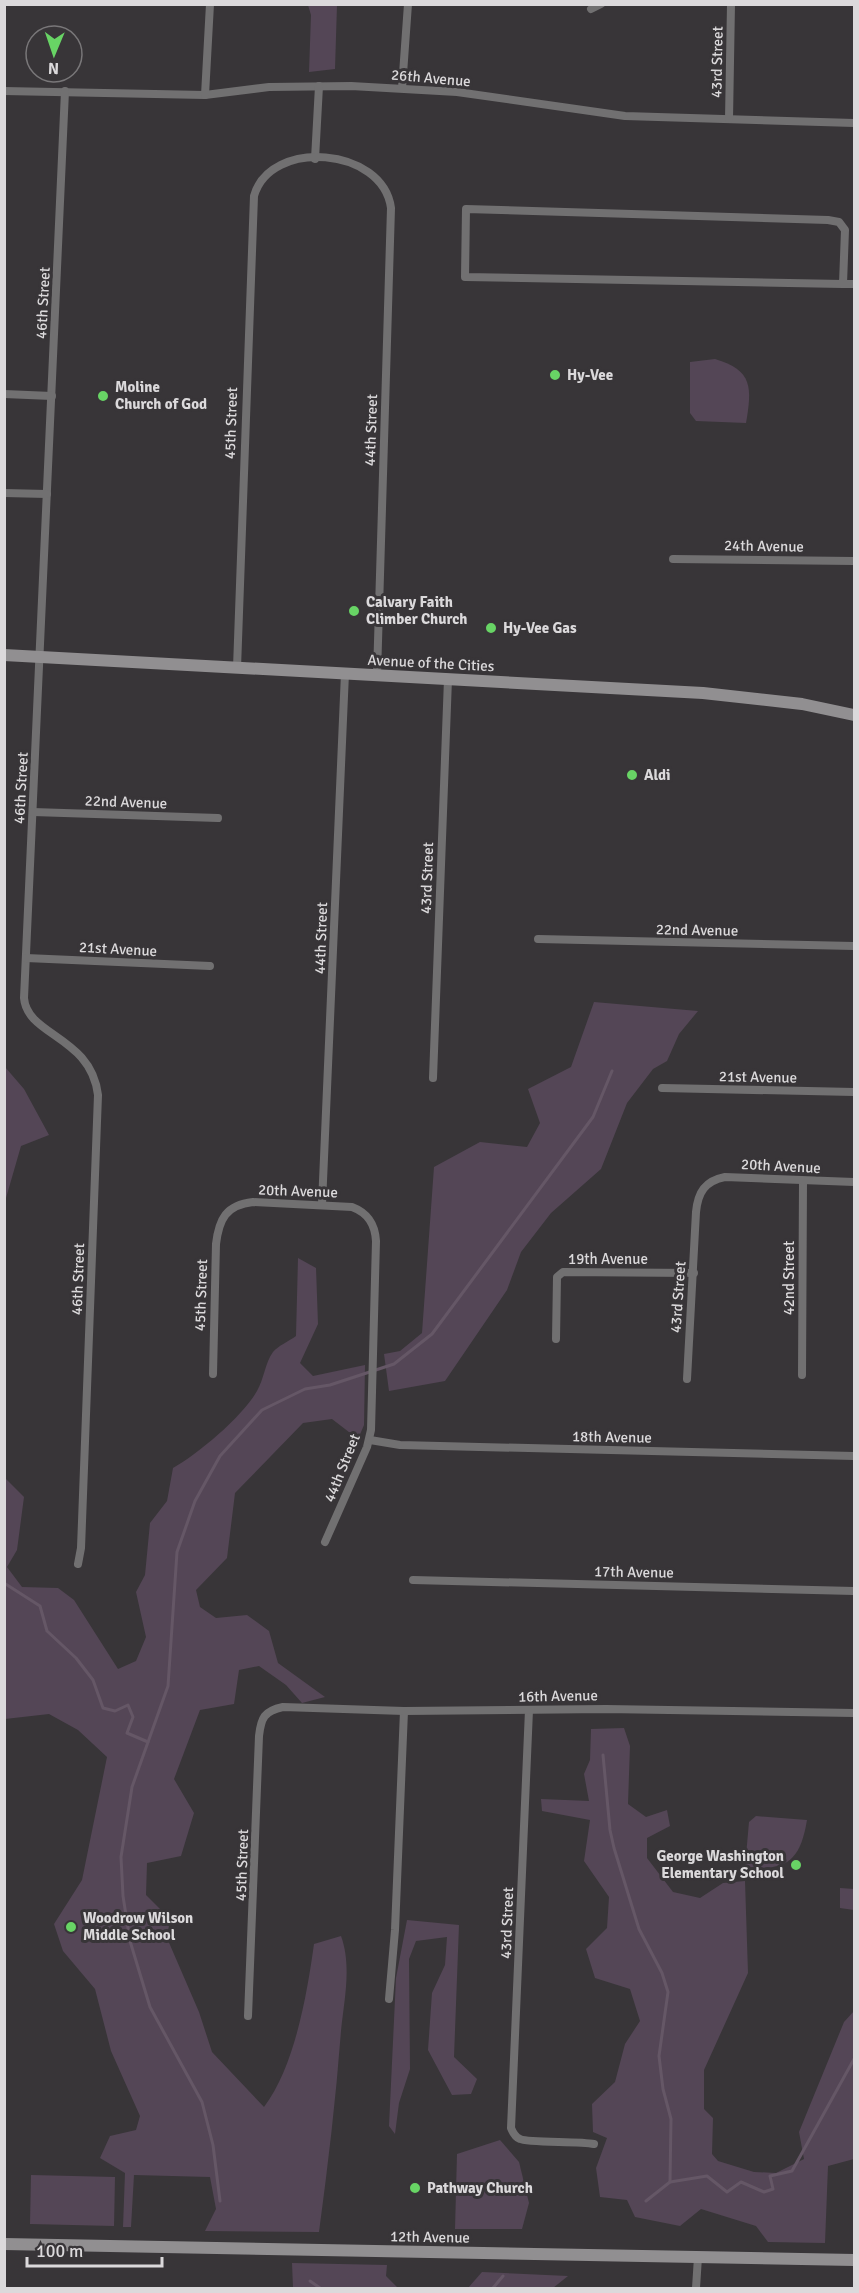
<svg xmlns="http://www.w3.org/2000/svg" width="859" height="2293" font-family="Signika,sans-serif">
<style>
.green{fill:#544656}
.lines{fill:none;stroke-linecap:round;stroke-linejoin:round}
.stream{stroke:#655766;stroke-width:3}
.street{stroke:#717071;stroke-width:8}
.secondary{stroke:#918f91;stroke-width:12}
.poi-dot{fill:#68d465;stroke:#383538;stroke-width:2}
.labels{text-anchor:middle;stroke-width:6;stroke-linejoin:round;paint-order:stroke}
.street-label{font-size:15px;fill:#dbd9db;stroke:#383538}
.poi-label{font-size:15px;font-weight:bold;fill:#dbd9db;stroke:#383538;text-anchor:start}
</style>
<rect width="100%" height="100%" fill="#383538"/>
<g class="green">
<path d="M 308,5 L 337,5 L 335,69 L 309,72 L 311,15 Z"/>
<path d="M 715,359 C 753,370 752,388 746,423 L 696,421 L 690,413 L 690,362 Z"/>
<path d="M 594,1002 L 698,1011 L 679,1034 L 667,1061 L 653,1069 L 627,1103 L 601,1169 L 551,1213 L 521,1252 L 507,1290 L 445,1381 L 389,1391 L 384,1354 L 400,1351 L 422,1333 L 434,1167 L 480,1142 L 527,1147 L 540,1123 L 528,1089 L 571,1067 Z"/>
<path d="M 5,1067 L 24,1089 L 49,1135 L 21,1146 L 6,1198 L 5,1214 Z"/>
<path d="M 298,1258 L 316,1268 L 318,1324 L 300,1363 L 313,1376 L 365,1365 L 364,1425 L 358,1439 L 332,1419 L 303,1423 L 235,1493 L 227,1558 L 196,1590 L 200,1607 L 216,1618 L 247,1615 L 269,1631 L 278,1663 L 325,1697 L 302,1703 L 286,1685 L 259,1666 L 239,1670 L 234,1704 L 200,1710 L 174,1779 L 194,1813 L 181,1856 L 147,1863 L 146,1895 L 170,1919 L 167,1938 L 199,2012 L 212,2052 L 264,2107 C 295,2066 307,1994 314,1944 L 341,1936 C 352,1966 344,2000 341,2031 C 336,2098 328,2165 319,2232 L 205,2231 L 216,2209 L 210,2177 L 134,2175 L 131,2227 L 123,2227 L 125,2173 L 100,2158 L 110,2136 L 136,2130 L 140,2116 L 111,2051 L 95,1989 L 63,1951 L 54,1924 L 82,1880 L 107,1757 L 78,1730 L 49,1714 L 5,1719 L 5,1478 L 24,1497 L 17,1550 L 7,1567 L 22,1587 L 58,1588 L 74,1600 L 118,1669 L 136,1661 L 146,1637 L 136,1592 L 145,1575 L 150,1523 L 167,1501 L 173,1468 C 199,1453 242,1417 257,1391 C 264,1379 265,1363 273,1352 C 278,1346 289,1341 296,1336 Z"/>
<path d="M 624,1728 L 630,1746 L 628,1804 L 646,1817 L 667,1810 L 670,1826 L 647,1838 L 647,1858 L 673,1892 L 700,1898 L 723,1883 L 745,1881 L 748,1973 L 704,2070 L 704,2109 L 713,2118 L 712,2154 L 718,2161 L 754,2172 L 776,2173 L 804,2159 L 799,2132 L 844,2022 L 854,2011 L 854,2159 L 828,2166 L 825,2243 L 768,2242 L 756,2226 L 701,2209 L 680,2226 L 635,2217 L 627,2200 L 600,2197 L 596,2168 L 607,2138 L 593,2132 L 592,2104 L 615,2082 L 625,2044 L 640,2021 L 630,1989 L 595,1978 L 586,1949 L 607,1928 L 609,1897 L 584,1861 L 590,1820 L 542,1811 L 541,1799 L 589,1801 L 584,1774 L 590,1760 L 591,1729 Z"/>
<path d="M 756,1816 L 807,1820 C 800,1862 786,1871 745,1867 L 749,1822 Z"/>
<path d="M 840,1888 L 854,1889 L 854,1910 L 840,1908 Z"/>
<path d="M 407,1920 L 459,1925 L 454,2057 L 477,2079 L 471,2094 L 452,2095 L 428,2050 L 432,1993 L 445,1965 L 447,1937 L 416,1941 L 409,1959 L 410,2069 L 399,2103 L 395,2134 L 389,2126 L 396,1978 Z"/>
<path d="M 500,2140 L 519,2162 L 529,2203 L 522,2229 L 455,2229 L 457,2154 Z"/>
<path d="M 31,2175 L 115,2177 L 114,2226 L 30,2224 Z"/>
<path d="M 292,2263 L 387,2265 L 386,2276 L 398,2288 L 293,2288 Z"/>
<path d="M 482,2272 L 568,2276 L 553,2288 L 468,2288 Z"/>
</g>
<g class="lines">
<g class="stream">
<path d="M 4,1583 L 40,1606 L 47,1631 L 76,1658 L 93,1680 L 103,1708 L 115,1711 L 128,1705 L 133,1717 L 127,1733 L 148,1742"/>
<path d="M 603,1755 L 610,1830 L 614,1848 L 639,1929 L 662,1973 L 668,1992 L 659,2056 L 663,2089 L 671,2119 L 670,2182 L 646,2201"/>
<path d="M 670,2182 L 707,2176 L 727,2192 L 741,2182 L 764,2192 L 773,2189 L 770,2176 L 792,2171 L 854,2059"/>
<path d="M 220,2201 L 213,2145 L 202,2102 L 150,2007 L 130,1941 L 123,1896 L 121,1857 L 132,1787 L 168,1686 L 177,1552 L 195,1501 L 220,1456 L 262,1410 L 305,1389 L 330,1385 L 394,1364 L 432,1334 L 593,1117 L 612,1071"/>
<path d="M 310,2281 L 320,2288"/>
<path d="M 493,2288 L 503,2276"/>
</g>
<g class="street">
<path d="M 591,9 L 601,4"/>
<path d="M 402,88 L 408,4"/>
<path d="M 4,91 L 205,95 L 269,87 L 351,86 L 457,92 L 625,116 L 854,123"/>
<path d="M 65,91 L 24,998 C 27,1036 91,1036 98,1095 L 81,1548 L 78,1564"/>
<path d="M 205,95 L 210,4"/>
<path d="M 729,119 L 731,4"/>
<path d="M 315,159 L 319,86"/>
<path d="M 843,284 L 845,230 L 839,222 L 828,220 L 466,209 L 465,277 L 843,284 L 854,284"/>
<path d="M 4,394 L 52,396"/>
<path d="M 4,493 L 47,494"/>
<path d="M 673,559 L 854,561"/>
<path d="M 237,668 L 254,196 C 270,138 383,147 391,208 L 377,675"/>
<path d="M 33,812 L 218,818"/>
<path d="M 538,939 L 854,946"/>
<path d="M 26,958 L 210,966"/>
<path d="M 433,1078 L 448,679"/>
<path d="M 662,1088 L 854,1092"/>
<path d="M 322,1204 L 345,673"/>
<path d="M 556,1339 L 557,1277 L 563,1272 L 694,1273"/>
<path d="M 213,1374 L 216,1244 C 219,1219 226,1205 253,1202 L 352,1207 C 368,1213 375,1224 376,1241 L 371,1430 L 367,1447 L 325,1542"/>
<path d="M 802,1375 L 803,1182"/>
<path d="M 687,1379 L 696,1212 C 698,1192 705,1181 725,1177 L 854,1182"/>
<path d="M 370,1440 L 400,1445 L 854,1456"/>
<path d="M 413,1580 L 854,1591"/>
<path d="M 529,1710 L 511,2128 C 513,2133 515,2137 520,2139 C 528,2143 579,2141 594,2144"/>
<path d="M 389,1999 L 395,1930 L 404,1711"/>
<path d="M 248,2016 L 259,1736 C 261,1718 264,1711 283,1707 L 404,1711 L 606,1709 L 854,1713"/>
<path d="M 696,2288 L 698,2257"/>
</g>
<g class="secondary">
<path d="M 4,655 L 703,693 L 802,704 L 854,715"/>
<path d="M 4,2244 L 854,2260"/>
</g>
</g>
<g class="poi-dot">
<circle cx="555" cy="375" r="6"/>
<circle cx="103" cy="396" r="6"/>
<circle cx="354" cy="611" r="6"/>
<circle cx="491" cy="628" r="6"/>
<circle cx="632" cy="775" r="6"/>
<circle cx="796" cy="1865" r="6"/>
<circle cx="71" cy="1927" r="6"/>
<circle cx="415" cy="2188" r="6"/>
</g>
<g class="labels">
<g class="street-label">
<text transform="translate(717 62) rotate(-89)" y="5">43rd Street</text>
<text transform="translate(431 78) rotate(5)" y="5">26th Avenue</text>
<text transform="translate(43 303) rotate(-87)" y="5">46th Street</text>
<text transform="translate(231 423) rotate(-88)" y="5">45th Street</text>
<text transform="translate(371 430) rotate(-88)" y="5">44th Street</text>
<text transform="translate(764 546) rotate(1)" y="5">24th Avenue</text>
<text transform="translate(431 663) rotate(3)" y="5">Avenue of the Cities</text>
<text transform="translate(21 788) rotate(-87)" y="5">46th Street</text>
<text transform="translate(126 802) rotate(2)" y="5">22nd Avenue</text>
<text transform="translate(427 878) rotate(-88)" y="5">43rd Street</text>
<text transform="translate(697 930) rotate(1)" y="5">22nd Avenue</text>
<text transform="translate(321 938) rotate(-88)" y="5">44th Street</text>
<text transform="translate(118 949) rotate(3)" y="5">21st Avenue</text>
<text transform="translate(758 1077) rotate(1)" y="5">21st Avenue</text>
<text transform="translate(781 1166) rotate(3)" y="5">20th Avenue</text>
<text transform="translate(298 1191) rotate(2)" y="5">20th Avenue</text>
<text x="608" y="1264">19th Avenue</text>
<text transform="translate(789 1278) rotate(-90)" y="5">42nd Street</text>
<text transform="translate(78 1279) rotate(-88)" y="5">46th Street</text>
<text transform="translate(201 1295) rotate(-88)" y="5">45th Street</text>
<text transform="translate(678 1297) rotate(-86)" y="5">43rd Street</text>
<text transform="translate(612 1437) rotate(1)" y="5">18th Avenue</text>
<text transform="translate(342 1468) rotate(-68)" y="5">44th Street</text>
<text transform="translate(634 1572) rotate(1)" y="5">17th Avenue</text>
<text transform="translate(558 1696) rotate(-1)" y="5">16th Avenue</text>
<text transform="translate(242 1865) rotate(-88)" y="5">45th Street</text>
<text transform="translate(507 1923) rotate(-88)" y="5">43rd Street</text>
<text transform="translate(430 2237) rotate(1)" y="5">12th Avenue</text>
</g>
<g class="poi-label">
<text x="567" y="380">Hy-Vee</text>
<text x="115" y="392">Moline<tspan x="115" dy="17">Church of God</tspan></text>
<text x="366" y="607">Calvary Faith<tspan x="366" dy="17">Climber Church</tspan></text>
<text x="503" y="633">Hy-Vee Gas</text>
<text x="644" y="780">Aldi</text>
<text x="784" y="1861" text-anchor="end">George Washington<tspan x="784" dy="17">Elementary School</tspan></text>
<text x="83" y="1923">Woodrow Wilson<tspan x="83" dy="17">Middle School</tspan></text>
<text x="427" y="2193">Pathway Church</text>
</g>
</g>
<rect width="859" height="2293" fill="none" stroke="#dbd9db" stroke-width="12"/>
<g transform="translate(54 54) rotate(182)"><circle r="28" fill="#383538" stroke="#797779" stroke-width="1.5"/>
<path d="M0-4.5L10 22L0 15L-10 22Z" fill="#68d465"/>
<text y="-9" font-size="16" font-weight="bold" text-anchor="middle" fill="#dbd9db">N</text>
</g>
<path d="M27 2257v9h135v-9" fill="none" stroke="#dbd9db" stroke-width="3"/>
<text x="36" y="2257" font-size="18" fill="#dbd9db" stroke="#383538" stroke-width="4.5" paint-order="stroke">100 m</text>
</svg>
